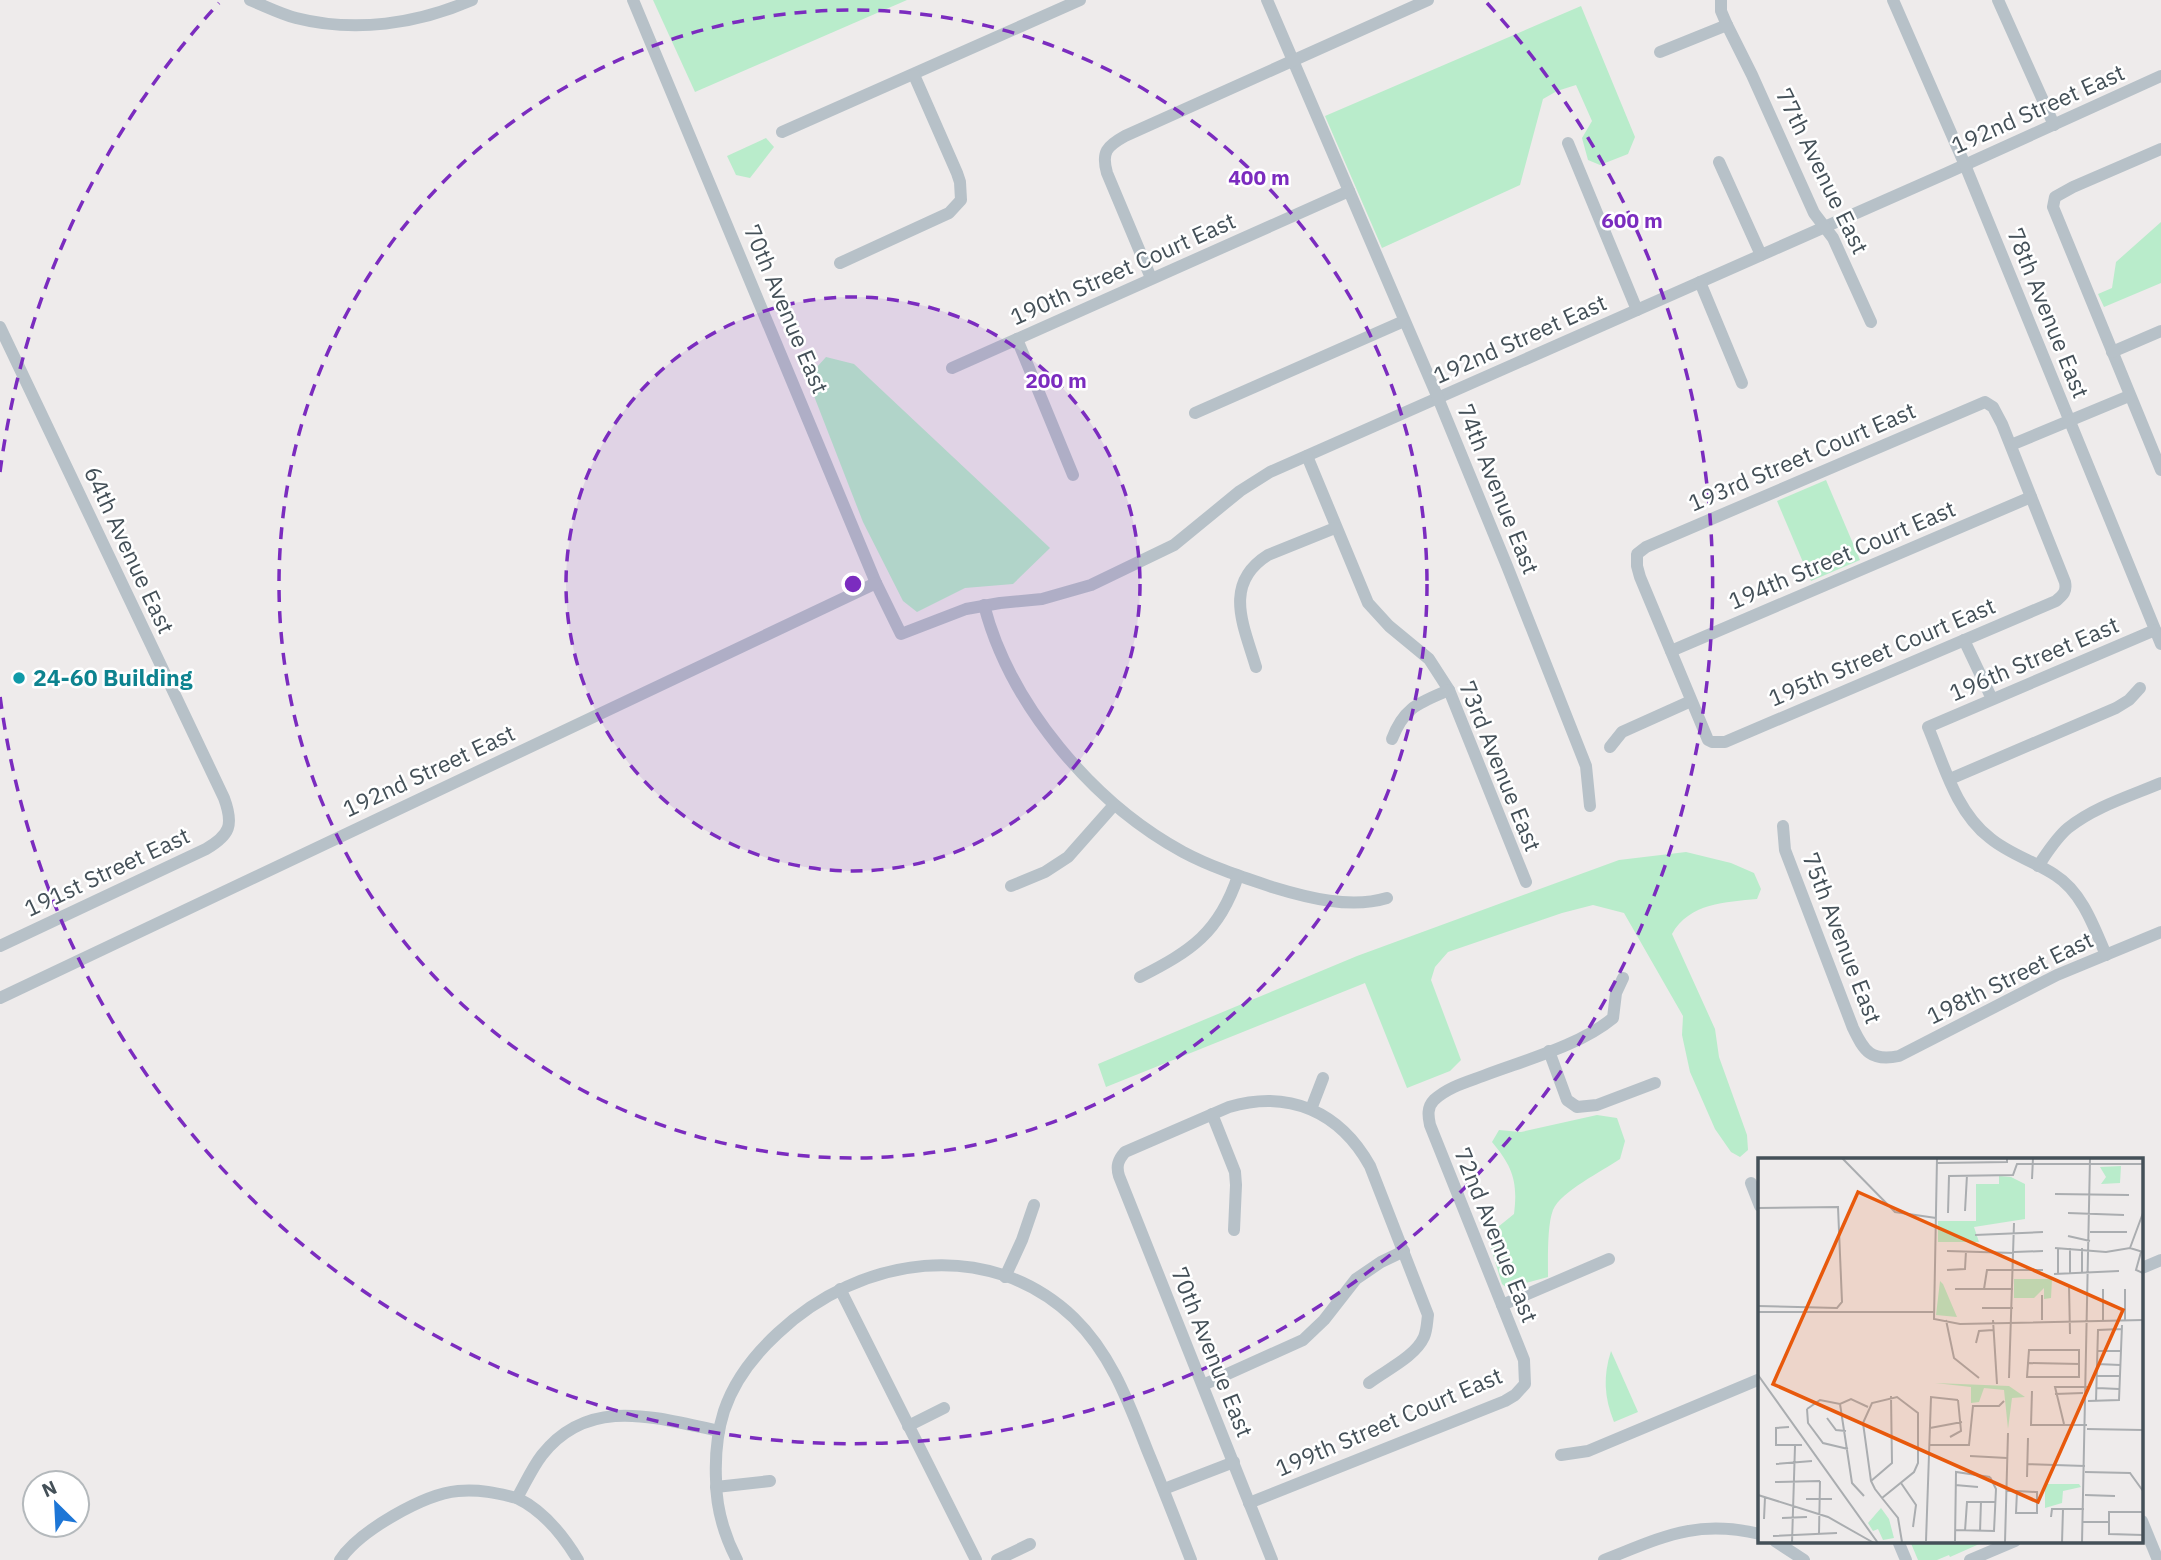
<svg xmlns="http://www.w3.org/2000/svg" width="2161" height="1560" font-family="'IBM Plex Sans',sans-serif">
<style>
.green{fill:#b9eccb}
.lines{fill:none;stroke-linecap:round;stroke-linejoin:round}
.minor{stroke:#b7c1c8;stroke-width:12}
.ring{fill:none;stroke:#7b2cbf;stroke-width:3.5;stroke-dasharray:12 9}
.culture-dot{fill:#0f9aa8;stroke:#fff;stroke-width:2.5}
.labels{text-anchor:middle;stroke-width:5;stroke-linejoin:round;paint-order:stroke}
.street-label{font-size:23px;fill:#445058;stroke:#fff}
.culture-label{font-size:23px;font-weight:bold;fill:#0d838f;stroke:#fff;text-anchor:start}
.inset-road{fill:none;stroke:#aaadb0;stroke-width:2}
.view{fill:#e8590c;fill-opacity:0.15;stroke:#e8590c;stroke-width:3.5}
.inset-edge{fill:none;stroke:#445058;stroke-width:3.5}
.centre{fill:#7b2cbf;stroke:#fff;stroke-width:3.5}
.ring-label{font-size:21px;text-anchor:middle;font-weight:bold;fill:#7b2cbf;stroke:#fff;stroke-width:5;stroke-linejoin:round;paint-order:stroke}
</style>
<rect width="100%" height="100%" fill="#eeebeb"/>
<g class="green">
<path d="M 653,0 L 907,0 L 695,92 Z"/>
<path d="M 1581,6 L 1635,137 L 1628,154 L 1600,165 L 1588,160 L 1582,138 L 1592,121 L 1576,85 L 1557,91 L 1543,99 L 1520,185 L 1382,248 L 1325,116 Z"/>
<path d="M 766,138 L 774,147 L 750,178 L 736,175 L 727,156 Z"/>
<path d="M 2161,222 L 2161,283 L 2104,307 L 2098,294 L 2112,288 L 2116,262 Z"/>
<path d="M 826,357 L 854,364 L 1050,548 L 1013,584 L 965,588 L 917,612 L 903,601 L 863,522 L 807,378 Z"/>
<path d="M 1826,480 L 1860,560 L 1811,581 L 1777,501 Z"/>
<path d="M 1686,852 L 1731,863 L 1754,873 L 1761,889 L 1757,899 C 1726,902 1689,903 1672,934 L 1715,1029 L 1719,1057 L 1747,1135 L 1748,1150 L 1740,1157 L 1731,1152 L 1715,1129 L 1690,1072 L 1682,1035 L 1683,1016 L 1624,913 L 1593,905 L 1562,913 L 1448,952 L 1435,967 L 1431,980 L 1461,1060 L 1450,1071 L 1407,1088 L 1365,983 L 1106,1087 L 1098,1064 L 1357,956 L 1619,860 Z"/>
<path d="M 1597,1115 L 1617,1118 L 1625,1141 L 1620,1159 C 1603,1171 1561,1191 1553,1210 C 1547,1225 1548,1260 1548,1277 L 1507,1288 L 1502,1284 L 1490,1245 L 1493,1231 L 1514,1214 C 1518,1182 1513,1167 1492,1142 L 1499,1130 L 1521,1132 Z"/>
<path d="M 1611,1351 L 1638,1412 L 1614,1422 C 1604,1397 1603,1376 1611,1351 Z"/>
<path d="M 1910,1541 L 1986,1541 L 1950,1557 L 1949,1555 L 1937,1560 L 1918,1560 Z"/>
</g>
<g class="lines">
<g class="minor">
<path d="M 250,0 C 265,6 281,14 296,18 C 355,33 417,24 472,0"/>
<path d="M 633,0 L 876,583 L 901,634 L 966,609 L 1000,603 L 1042,599 L 1091,585 L 1174,545 L 1240,491 L 1270,472 L 1947,173 L 2161,76"/>
<path d="M 1267,0 L 1438,398 L 1507,566 L 1586,766 L 1590,806"/>
<path d="M 1721,0 L 1721,11 L 1727,25 L 1752,75 L 1814,213 L 1833,238 L 1871,322"/>
<path d="M 1893,0 L 1965,165 L 2161,644"/>
<path d="M 1998,0 L 2054,125"/>
<path d="M 1660,52 L 1727,25"/>
<path d="M 782,132 L 1080,0"/>
<path d="M 1568,143 L 1637,310"/>
<path d="M 2161,149 L 2073,187 L 2055,197 L 2053,207 L 2161,470"/>
<path d="M 1719,162 L 1761,255"/>
<path d="M 840,263 L 949,213 L 961,200 L 960,182 L 957,173 L 914,75"/>
<path d="M 1151,278 L 1107,173 C 1101,152 1107,146 1125,136 L 1428,0"/>
<path d="M 1700,282 L 1742,383"/>
<path d="M 0,327 L 224,798 C 234,825 230,835 206,849 L 0,946"/>
<path d="M 1017,339 L 1073,475"/>
<path d="M 2112,352 L 2161,331"/>
<path d="M 952,368 L 1349,191"/>
<path d="M 1985,402 L 1993,407 L 2002,424 L 2065,582 C 2067,592 2063,595 2056,601 L 1725,742 L 1712,742 L 1708,740 L 1640,577 L 1637,566 L 1637,554 L 1646,547 Z"/>
<path d="M 1195,413 L 1404,321"/>
<path d="M 2011,445 L 2129,396"/>
<path d="M 1307,456 L 1368,603 L 1389,626 L 1429,659 L 1449,690 L 1526,882"/>
<path d="M 984,605 C 1010,705 1093,803 1183,852 C 1211,867 1242,877 1272,887 C 1308,898 1351,909 1387,898"/>
<path d="M 1964,640 L 1992,699"/>
<path d="M 1671,651 L 2031,497"/>
<path d="M 1256,667 C 1244,626 1222,584 1268,555 L 1335,528"/>
<path d="M 1392,739 C 1404,707 1419,703 1449,690"/>
<path d="M 1610,747 L 1622,732 L 1691,701"/>
<path d="M 1950,779 L 2116,708 L 2129,700 L 2140,688"/>
<path d="M 1783,826 L 1785,850 L 1853,1028 C 1864,1051 1871,1062 1899,1056 L 2057,975 L 2161,932"/>
<path d="M 2038,866 C 2047,853 2056,838 2068,828 C 2094,807 2130,796 2161,783"/>
<path d="M 1011,886 L 1045,872 L 1068,857 L 1114,805"/>
<path d="M 2106,955 C 2094,927 2082,892 2055,875 C 2034,861 2009,854 1990,838 C 1956,812 1944,765 1928,727 L 2155,630"/>
<path d="M 1140,977 C 1191,951 1219,933 1238,876"/>
<path d="M 0,998 L 876,583"/>
<path d="M 1549,1051 L 1567,1100 L 1577,1107 L 1597,1105 L 1655,1083"/>
<path d="M 1311,1109 L 1323,1078"/>
<path d="M 1212,1114 L 1235,1172 L 1236,1185 L 1234,1230"/>
<path d="M 1751,1183 L 1760,1206"/>
<path d="M 2142,1268 L 2161,1260"/>
<path d="M 1005,1277 L 1022,1240 L 1034,1205"/>
<path d="M 840,1289 L 976,1560"/>
<path d="M 1502,1305 L 1609,1259"/>
<path d="M 1203,1385 L 1303,1340 L 1324,1320 L 1356,1279 L 1381,1262 L 1404,1251"/>
<path d="M 908,1426 L 944,1408"/>
<path d="M 1561,1455 L 1588,1451 L 1760,1379"/>
<path d="M 716,1487 L 770,1481"/>
<path d="M 1164,1489 L 1234,1462"/>
<path d="M 517,1498 C 544,1511 563,1535 578,1560"/>
<path d="M 1249,1503 L 1505,1401 L 1515,1395 L 1525,1384 L 1524,1360 L 1430,1125 C 1428,1116 1427,1107 1434,1100 C 1448,1087 1467,1082 1483,1076 C 1525,1060 1579,1046 1613,1018 L 1616,993 L 1623,978"/>
<path d="M 2142,1521 L 2158,1560"/>
<path d="M 1775,1541 L 1804,1560"/>
<path d="M 1898,1541 L 1906,1560"/>
<path d="M 340,1560 C 359,1531 424,1494 458,1491 C 479,1489 497,1493 517,1498 C 525,1484 532,1468 542,1455 C 589,1395 656,1418 719,1431"/>
<path d="M 737,1560 C 724,1535 716,1507 716,1479 C 715,1455 717,1433 724,1411 C 734,1381 755,1354 778,1333 C 860,1256 988,1236 1074,1318 C 1112,1355 1129,1404 1148,1452 C 1163,1488 1177,1524 1191,1560"/>
<path d="M 997,1560 L 1030,1544"/>
<path d="M 1272,1560 L 1119,1176 C 1116,1166 1118,1160 1125,1152 L 1229,1107 C 1289,1089 1340,1112 1370,1166 L 1428,1315 C 1427,1322 1427,1330 1424,1337 C 1415,1357 1386,1370 1369,1383"/>
<path d="M 1604,1560 C 1663,1537 1695,1519 1760,1534"/>
<path d="M 1970,1560 L 2015,1541"/>
</g>
</g>
<circle cx="853" cy="584" r="287" fill="#7b2cbf" fill-opacity=".12"/>
<g class="ring">
<circle cx="853" cy="584" r="287"/>
<circle cx="853" cy="584" r="574"/>
<path d="M0 472A860 860 0 0 1 219 3M1487 3A860 860 0 1 1 0 696"/>
</g>
<circle class="culture-dot" cx="19" cy="678" r="7"/>
<g class="labels">
<g class="street-label">
<text transform="translate(2038 109) rotate(-24)" y="8">192nd Street East</text>
<text transform="translate(1822 171) rotate(64)" y="8">77th Avenue East</text>
<text transform="translate(1123 269) rotate(-24)" y="8">190th Street Court East</text>
<text transform="translate(786 309) rotate(67)" y="8">70th Avenue East</text>
<text transform="translate(2048 313) rotate(68)" y="8">78th Avenue East</text>
<text transform="translate(1520 339) rotate(-24)" y="8">192nd Street East</text>
<text transform="translate(1802 457) rotate(-23)" y="8">193rd Street Court East</text>
<text transform="translate(1498 489) rotate(68)" y="8">74th Avenue East</text>
<text transform="translate(129 550) rotate(65)" y="8">64th Avenue East</text>
<text transform="translate(1842 555) rotate(-23)" y="8">194th Street Court East</text>
<text transform="translate(1882 652) rotate(-23)" y="8">195th Street Court East</text>
<text transform="translate(2034 659) rotate(-23)" y="8">196th Street East</text>
<text transform="translate(1500 766) rotate(68)" y="8">73rd Avenue East</text>
<text transform="translate(429 771) rotate(-25)" y="8">192nd Street East</text>
<text transform="translate(107 872) rotate(-25)" y="8">191st Street East</text>
<text transform="translate(1842 938) rotate(69)" y="8">75th Avenue East</text>
<text transform="translate(2010 978) rotate(-26)" y="8">198th Street East</text>
<text transform="translate(1496 1235) rotate(68)" y="8">72nd Avenue East</text>
<text transform="translate(1212 1352) rotate(68)" y="8">70th Avenue East</text>
<text transform="translate(1389 1422) rotate(-23)" y="8">199th Street Court East</text>
</g>
<g class="culture-label">
<text x="33" y="686">24-60 Building</text>
</g>
</g>
<g transform="translate(1758 1158)">
<rect width="385" height="385" fill="#eeebeb"/>
<path d="M 363,8 L 362,25 L 343,26 L 348,19 L 342,9 ZM 241,18 L 253,19 L 267,26 L 267,61 L 216,69 L 221,84 L 180,84 L 180,63 L 218,63 L 218,26 L 241,26 ZM 256,121 L 294,121 L 293,140 L 286,141 L 286,130 L 276,140 L 256,140 ZM 182,123 L 185,126 L 199,159 L 178,157 ZM 177,225 L 251,228 L 267,239 L 254,240 L 250,271 L 246,232 L 226,230 L 221,244 L 213,245 L 213,229 ZM 287,326 L 321,326 L 323,329 L 305,333 L 304,345 L 287,350 ZM 123,350 L 131,361 L 136,380 L 125,382 L 120,371 L 115,373 L 110,365 Z" fill="#b9eccb"/>
<path class="inset-road" d="M 84,0 L 137,54 L 178,60M 179,0 L 176,161 L 202,166 L 385,162M 179,5 L 249,4 L 249,0M 274,21 L 275,0M 297,36 L 371,37M 0,50 L 80,49 L 84,144 L 79,150 L 0,148M 207,53 L 209,17M 190,55 L 191,18 L 255,17 L 259,6 L 385,6M 310,55 L 366,57M 332,74 L 369,74M 217,77 L 285,74M 310,78 L 332,83M 297,90 L 348,94 L 372,90 L 385,94M 372,90 L 385,55M 189,93 L 256,95M 256,94 L 285,93M 383,94 L 378,112 L 385,115M 189,112 L 207,111 L 208,93M 324,115 L 324,90M 296,116 L 361,113M 300,116 L 300,90M 312,116 L 312,90M 311,128 L 312,176M 197,131 L 255,131M 226,131 L 229,112 L 285,112M 345,131 L 345,162M 224,150 L 255,150M 0,154 L 176,154M 188,162 L 196,200 L 221,220M 235,162 L 239,226M 284,162 L 284,137M 367,162 L 367,131M 218,185 L 221,173 L 235,172M 271,192 L 321,192 L 321,219 L 269,219 ZM 340,193 L 363,193M 269,205 L 322,206M 339,206 L 362,207M 0,217 L 120,385M 339,218 L 362,218M 251,220 L 256,65M 339,230 L 361,231M 274,233 L 273,267 L 329,267M 297,236 L 325,235M 330,243 L 361,242 L 364,167M 338,243 L 340,172 L 363,171M 82,246 L 94,325 L 106,338M 49,251 L 62,242 L 82,246 L 93,241 L 110,249M 49,251 L 50,265 L 65,285 L 90,291M 69,260 L 78,272 L 88,273M 306,266 L 297,229 L 330,229M 31,269 L 18,270 L 18,287 L 44,287M 172,270 L 204,264M 329,271 L 385,272M 192,279 L 203,273 L 200,242M 171,287 L 211,287 L 215,248 L 241,248 L 246,243M 212,298 L 249,300M 18,306 L 54,303M 270,306 L 327,308M 327,314 L 372,315 L 385,333M 269,319 L 270,280M 113,323 L 134,305 L 133,238M 17,324 L 62,323M 143,325 L 158,347 L 155,369M 197,327 L 220,329M 248,333 L 259,333 L 277,334 L 279,334 L 279,355 L 258,355 L 259,333M 0,337 L 70,359 L 116,385M 327,337 L 357,338M 124,340 L 156,314 L 160,305 L 160,255 L 139,239 L 114,245 L 105,265 L 113,323 L 117,331 L 124,340 L 140,360 L 144,384M 48,341 L 74,341M 385,354 L 351,354 L 351,376 L 385,377M 293,359 L 294,351 L 326,351M 24,360 L 49,359M 6,361 L 7,339M 325,364 L 351,364M 197,372 L 236,373 L 238,331 L 232,319M 207,373 L 209,344 L 238,344M 222,374 L 223,343M 61,376 L 62,323M 15,378 L 79,375M 168,383 L 173,239 L 200,242M 197,383 L 198,314 L 232,319M 247,384 L 250,275M 34,385 L 37,288M 119,385 L 303,385M 304,385 L 305,351M 324,385 L 332,0"/>
<path class="view" d="M 100,34 L 365,152 L 280,344 L 15,226 Z"/>
<rect width="385" height="385" class="inset-edge"/>
</g>
<circle cx="853" cy="584" r="10" class="centre"/>
<g class="ring-label">
<text x="1259" y="185">400 m</text>
<text x="1632" y="228">600 m</text>
<text x="1056" y="388">200 m</text>
</g>
<g transform="translate(56 1504) rotate(336)"><circle r="33" fill="#ffffff" stroke="#b4b9bc" stroke-width="2"/>
<path d="M0-5L12 26L0 18L-12 26Z" fill="#1d76d6"/>
<text y="-10" font-size="19" font-weight="bold" text-anchor="middle" fill="#445058">N</text>
</g>
</svg>
